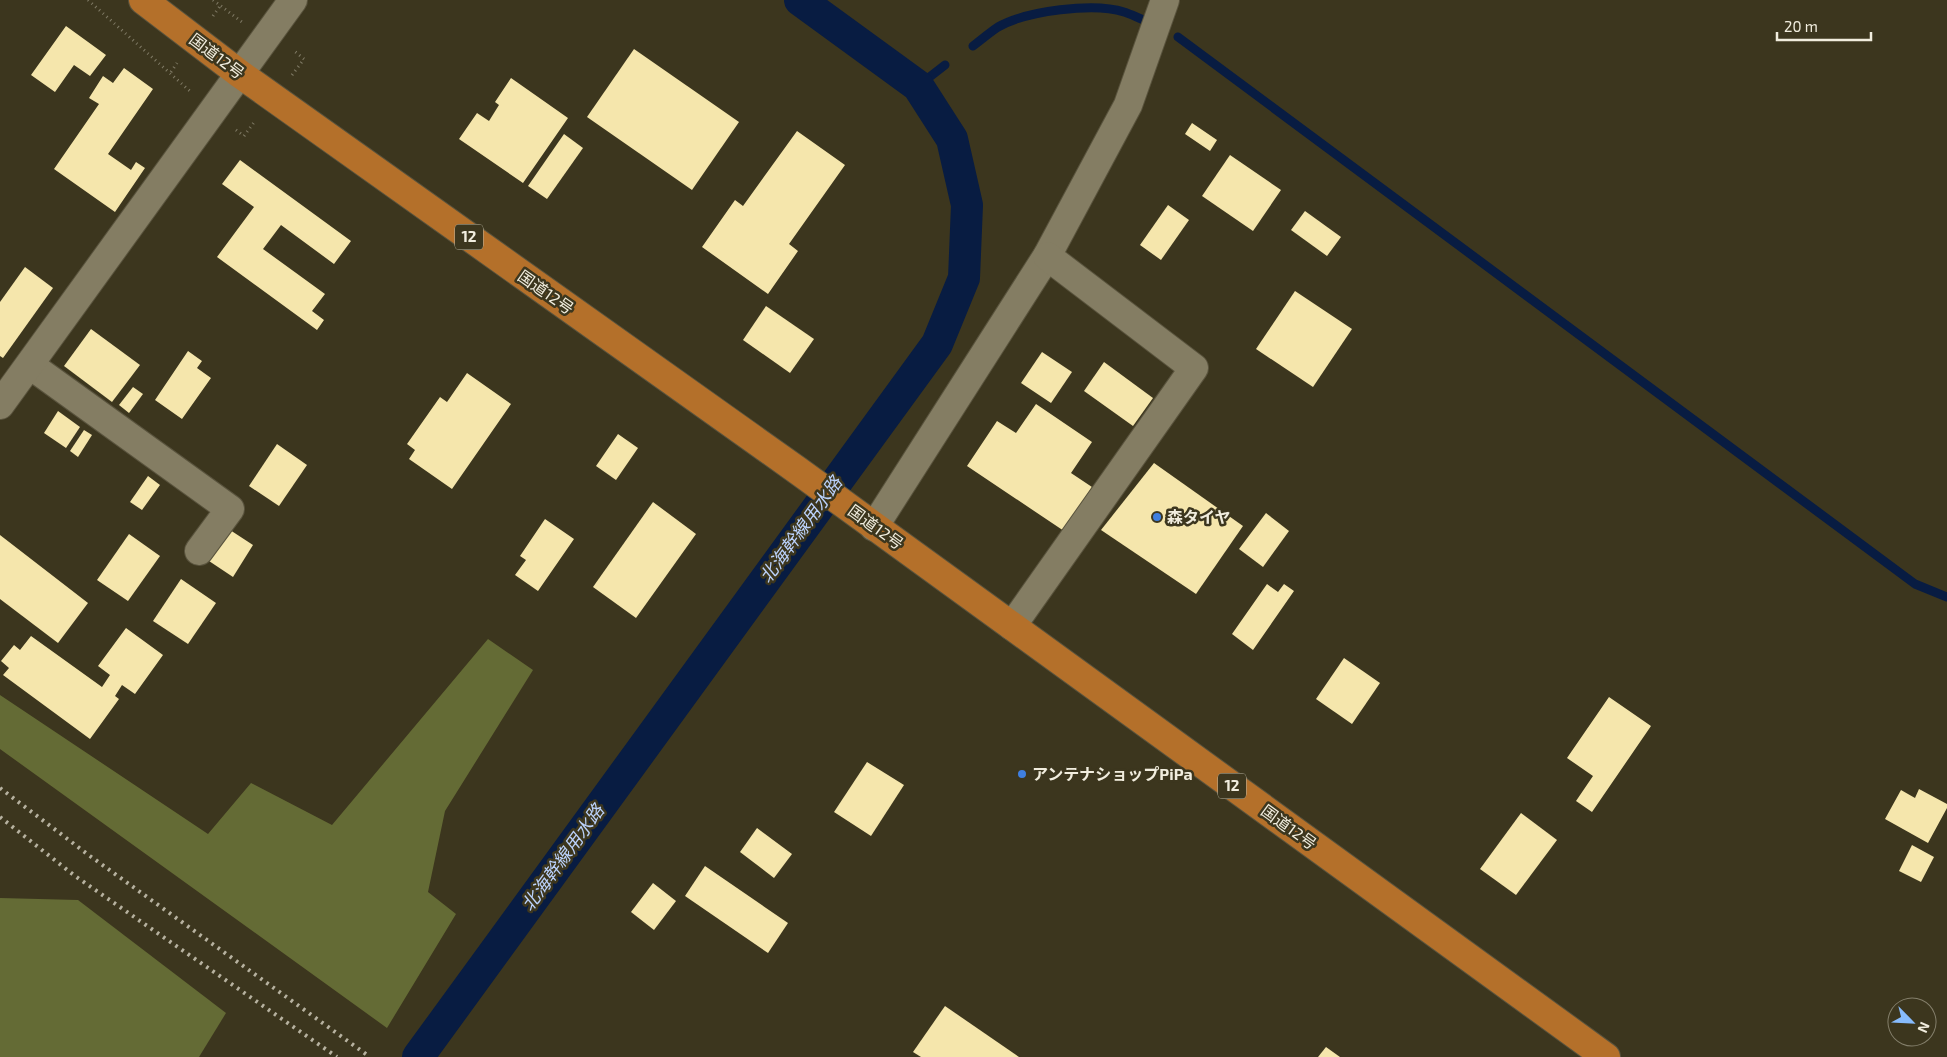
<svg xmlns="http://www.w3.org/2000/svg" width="1947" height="1057" font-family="'Exo 2','Noto Sans JP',sans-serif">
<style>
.forest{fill:#646b35}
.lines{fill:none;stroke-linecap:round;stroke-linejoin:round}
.stream{stroke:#081c42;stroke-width:9}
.canal{stroke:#081c42;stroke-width:32}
.building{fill:#f5e6ac}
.minor-casing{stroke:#59533d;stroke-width:30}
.highway-casing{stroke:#59533d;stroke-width:30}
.path{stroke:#807b66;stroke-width:3;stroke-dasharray:1 4;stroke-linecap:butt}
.minor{stroke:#847d63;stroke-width:28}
.highway{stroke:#b4702a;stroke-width:28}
.rail{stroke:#b7b2a0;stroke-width:4;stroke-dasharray:2.5 5;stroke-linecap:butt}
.shop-dot{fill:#3f7fe0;stroke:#3c361e;stroke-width:2}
.labels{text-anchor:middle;stroke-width:5;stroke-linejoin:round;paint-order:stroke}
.shield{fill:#3c361e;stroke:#bbb6a4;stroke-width:1}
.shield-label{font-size:15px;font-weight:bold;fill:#f1edde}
.street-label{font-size:16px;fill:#f1edde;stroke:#3c361e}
.poi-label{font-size:16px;font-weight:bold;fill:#f1edde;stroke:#3c361e;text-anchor:start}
.water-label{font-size:18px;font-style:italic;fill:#bbd2fc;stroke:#3c361e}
</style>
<rect width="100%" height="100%" fill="#3c361e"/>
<g class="forest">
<path d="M 488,639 L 533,670 L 445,811 L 428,892 L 456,914 L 387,1028 L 0,749 L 0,695 L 208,834 L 251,783 L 332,825 Z"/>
<path d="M 0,898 L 78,900 L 226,1013 L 199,1057 L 0,1057 Z"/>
</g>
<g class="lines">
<g class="stream">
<path d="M 1178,37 L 1915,584 L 1947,597"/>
<path d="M 973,46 C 981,40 989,33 998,27 C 1026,11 1094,2 1124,12 C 1131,14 1138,18 1146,21"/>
<path d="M 918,86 L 945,65"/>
</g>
<path class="canal" d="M 418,1057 L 937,344 L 964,278 L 967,205 L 952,139 L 918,86 L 800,0"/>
</g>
<g class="building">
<path d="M 66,26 L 106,55 L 90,76 L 74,65 L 55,92 L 31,75 Z"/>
<path d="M 634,49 L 739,122 L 692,190 L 587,117 Z"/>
<path d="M 124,68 L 153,89 L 108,154 L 131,170 L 136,162 L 145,168 L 115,212 L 54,169 L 99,104 L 89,98 L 103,76 L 113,83 Z"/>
<path d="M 511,78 L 568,118 L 523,183 L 459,139 L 477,113 L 489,121 L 499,105 L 495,102 Z"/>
<path d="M 1192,123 L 1217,140 L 1210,151 L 1185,134 Z"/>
<path d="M 797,131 L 845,165 L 789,244 L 798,251 L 768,294 L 702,247 L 735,200 L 743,206 Z"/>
<path d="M 564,134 L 583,148 L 547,199 L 528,186 Z"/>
<path d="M 1230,155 L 1281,190 L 1253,231 L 1202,196 Z"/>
<path d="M 240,160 L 351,241 L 334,264 L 281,225 L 263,249 L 325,294 L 312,311 L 324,320 L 317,330 L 217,257 L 254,207 L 222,184 Z"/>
<path d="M 1168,205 L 1189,220 L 1161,260 L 1140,245 Z"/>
<path d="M 1305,211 L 1341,237 L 1327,256 L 1291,230 Z"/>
<path d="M 25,267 L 53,288 L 3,358 L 0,356 L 0,302 Z"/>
<path d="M 1295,291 L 1352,329 L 1313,387 L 1256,349 Z"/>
<path d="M 766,306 L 814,339 L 790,373 L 743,340 Z"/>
<path d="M 91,329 L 140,365 L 112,402 L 64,366 Z"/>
<path d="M 188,351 L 202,361 L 197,368 L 211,378 L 182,419 L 155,400 Z"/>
<path d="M 1042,352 L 1072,372 L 1051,403 L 1021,383 Z"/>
<path d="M 1104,362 L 1153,398 L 1133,426 L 1084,391 Z"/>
<path d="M 467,373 L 511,404 L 452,489 L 409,459 L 415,450 L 407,444 L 440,397 L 447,402 Z"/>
<path d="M 133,387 L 143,394 L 129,413 L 119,405 Z"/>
<path d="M 1036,404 L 1092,442 L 1071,473 L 1092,487 L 1064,531 L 967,466 L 997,421 L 1016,433 Z"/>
<path d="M 58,411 L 80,427 L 66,448 L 44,433 Z"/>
<path d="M 84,430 L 92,435 L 78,457 L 70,451 Z"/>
<path d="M 618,434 L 638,448 L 616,480 L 596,466 Z"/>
<path d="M 277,444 L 307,465 L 279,506 L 249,486 Z"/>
<path d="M 1154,463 L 1243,526 L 1196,594 L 1101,530 Z"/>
<path d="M 148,476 L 160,485 L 142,510 L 130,502 Z"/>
<path d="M 653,502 L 696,534 L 636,618 L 593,587 Z"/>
<path d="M 1266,513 L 1289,531 L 1263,567 L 1239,549 Z"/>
<path d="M 545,519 L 574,539 L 538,591 L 515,575 L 526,560 L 520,556 Z"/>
<path d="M 230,530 L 253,545 L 233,577 L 209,561 Z"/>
<path d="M 129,534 L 160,556 L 128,601 L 97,580 Z"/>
<path d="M 0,535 L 88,603 L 58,643 L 0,599 Z"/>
<path d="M 181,579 L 216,603 L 188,644 L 153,621 Z"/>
<path d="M 1267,584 L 1278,592 L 1284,584 L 1294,591 L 1253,650 L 1232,634 Z"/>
<path d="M 126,628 L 163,655 L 135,694 L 122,685 L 115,696 L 119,699 L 90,739 L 3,675 L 9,668 L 1,661 L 14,645 L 20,650 L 31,636 L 102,687 L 110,675 L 98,666 Z"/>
<path d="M 1344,658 L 1380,683 L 1352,724 L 1316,699 Z"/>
<path d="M 1609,697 L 1651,726 L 1592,812 L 1576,801 L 1593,776 L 1567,758 Z"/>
<path d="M 867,762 L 904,785 L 871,836 L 834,812 Z"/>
<path d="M 1919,789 L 1947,804 L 1947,808 L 1928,843 L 1885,819 L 1901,790 L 1915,798 Z"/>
<path d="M 1521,813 L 1557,840 L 1516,895 L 1480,869 Z"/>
<path d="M 757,828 L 792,854 L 774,878 L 740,852 Z"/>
<path d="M 1912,845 L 1934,857 L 1921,882 L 1899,871 Z"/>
<path d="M 705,866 L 788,923 L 768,953 L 685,896 Z"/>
<path d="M 653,883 L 676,901 L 654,930 L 631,912 Z"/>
<path d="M 945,1006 L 1019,1057 L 921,1057 L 913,1052 Z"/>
<path d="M 1326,1047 L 1340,1057 L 1318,1057 Z"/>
</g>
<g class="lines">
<defs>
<g id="minor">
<path d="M 30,365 L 230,509 L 199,551"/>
<path d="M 0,405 L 293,0"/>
<path d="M 874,527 L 1047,256 L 1128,105 L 1165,0"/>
<path d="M 1012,626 L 1194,368 L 1047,256"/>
</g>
<path id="highway" d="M 143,0 L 240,74 L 797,470 L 1606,1057"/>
</defs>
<use href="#minor" class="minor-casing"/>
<use href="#highway" class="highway-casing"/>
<g class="path">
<path d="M 88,0 L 191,92"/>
<path d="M 213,0 L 242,22"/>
<path d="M 213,16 L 220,6"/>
<path d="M 171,72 L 177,63"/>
<path d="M 292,75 L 304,59 L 293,50"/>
<path d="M 236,130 L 244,136 L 255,121"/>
</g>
<use href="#minor" class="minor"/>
<use href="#highway" class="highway"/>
<g class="rail">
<path d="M 0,788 L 90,856 L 370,1057"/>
<path d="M 0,817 L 75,876 L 337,1057"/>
</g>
</g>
<g class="shop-dot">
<circle cx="1157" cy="517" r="5"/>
<circle cx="1022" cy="774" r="5"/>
</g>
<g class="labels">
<g class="shield">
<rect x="455" y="224.5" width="28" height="25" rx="4"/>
<rect x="1218" y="773.5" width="28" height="25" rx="4"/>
</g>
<g class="shield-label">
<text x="469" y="242">12</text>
<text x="1232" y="791">12</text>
</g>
<g class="street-label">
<text transform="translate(217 56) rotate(37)" y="6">国道12号</text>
<text transform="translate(546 292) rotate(35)" y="6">国道12号</text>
<text transform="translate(876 527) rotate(36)" y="6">国道12号</text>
<text transform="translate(1289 827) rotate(36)" y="6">国道12号</text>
</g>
<g class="poi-label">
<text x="1167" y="523">森タイヤ</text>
<text x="1032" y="780">アンテナショップPiPa</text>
</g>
<g class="water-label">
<text transform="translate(801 530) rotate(-54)" y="6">北海幹線用水路</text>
<text transform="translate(563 858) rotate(-54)" y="6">北海幹線用水路</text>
</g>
</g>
<g transform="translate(1912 1022) rotate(114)"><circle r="24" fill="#3c361e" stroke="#847f6b"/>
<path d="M0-4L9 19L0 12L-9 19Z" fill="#87bbfc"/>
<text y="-8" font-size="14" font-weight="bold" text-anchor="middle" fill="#f1edde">N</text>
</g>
<path d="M1777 32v8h94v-8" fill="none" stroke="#f1edde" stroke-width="2.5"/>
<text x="1784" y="32" font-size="15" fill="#f1edde" stroke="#3c361e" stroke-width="4" paint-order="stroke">20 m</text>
</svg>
